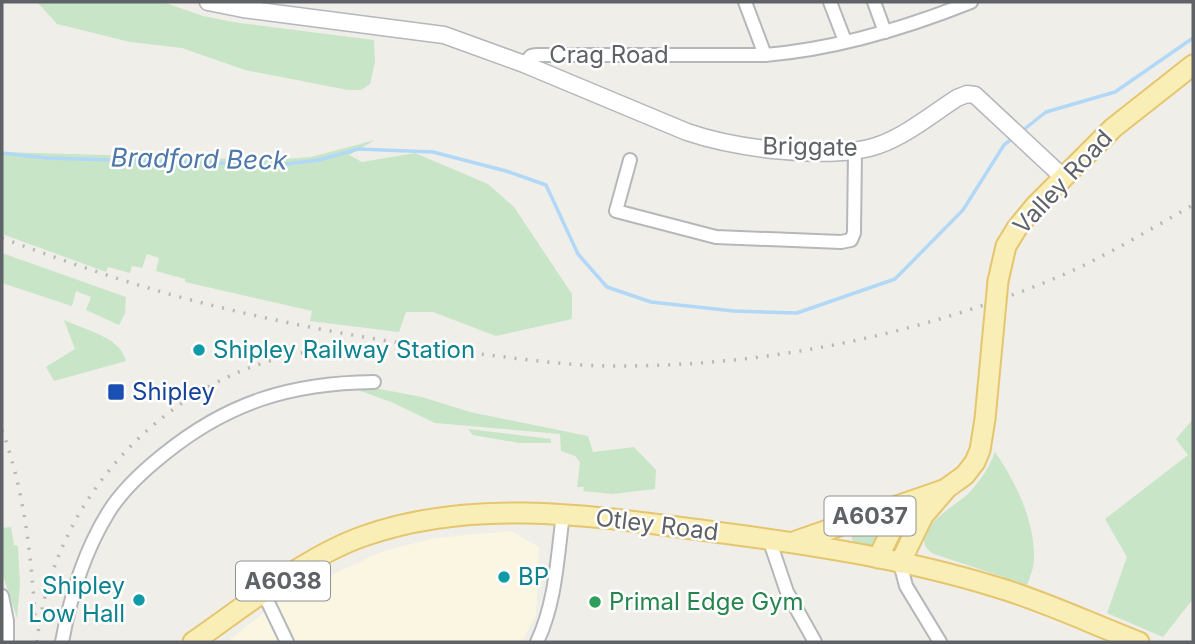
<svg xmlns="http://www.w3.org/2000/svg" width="1195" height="644" font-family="Inter,sans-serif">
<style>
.commercial{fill:#fbf6e2}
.green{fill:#c8e5c8}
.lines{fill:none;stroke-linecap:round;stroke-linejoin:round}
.stream{stroke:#b1d8f7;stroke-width:3.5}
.street-casing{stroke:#b5b8bb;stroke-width:16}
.secondary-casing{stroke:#b4b7bb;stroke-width:19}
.primary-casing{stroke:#e5c56d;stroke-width:23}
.street{stroke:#fff;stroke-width:12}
.secondary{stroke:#fff;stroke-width:16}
.primary{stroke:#f8eeb6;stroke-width:19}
.rail{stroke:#b6b7b7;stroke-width:3.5;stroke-dasharray:2 9;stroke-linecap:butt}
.primary-bridge-casing{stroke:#e5c56d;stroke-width:23;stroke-linecap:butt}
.primary-bridge{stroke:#f8eeb6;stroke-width:19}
.culture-dot{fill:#0f9aa8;stroke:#fff;stroke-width:2.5}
.transit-dot{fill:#1a4fb4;stroke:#fff;stroke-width:2.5}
.leisure-dot{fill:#2e9e5b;stroke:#fff;stroke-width:2.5}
.labels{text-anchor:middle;stroke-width:5;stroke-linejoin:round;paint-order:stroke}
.shield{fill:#fff;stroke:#8f9295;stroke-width:2}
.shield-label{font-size:23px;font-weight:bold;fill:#5f6367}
.street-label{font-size:24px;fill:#5f6367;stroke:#fff}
.culture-label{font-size:24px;fill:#0d838f;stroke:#fff;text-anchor:start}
.transit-label{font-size:24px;fill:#164399;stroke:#fff;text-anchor:start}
.leisure-label{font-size:24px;fill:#27864d;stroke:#fff;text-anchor:start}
.water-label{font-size:26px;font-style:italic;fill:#4e78a9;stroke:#fff}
</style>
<rect width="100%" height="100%" fill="#f0eee8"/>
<path class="commercial" d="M 511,531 L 539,547 L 536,616 L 521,642 L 227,642 L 282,598 L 381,552 L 435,538 Z"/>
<g class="green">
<path d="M 37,2 L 163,2 L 203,16 L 233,22 L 374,40 L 375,62 L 370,84 L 361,90 L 348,90 L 245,70 L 182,48 L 130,42 L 57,24 Z"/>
<path d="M 375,140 L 349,155 L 362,162 L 415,153 L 488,184 L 514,207 L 572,294 L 572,319 L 496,336 L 433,312 L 406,312 L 399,332 L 310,321 L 312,311 L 185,282 L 185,279 L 156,271 L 159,258 L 147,254 L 142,268 L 132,266 L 130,273 L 108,267 L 106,272 L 2,234 L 2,152 L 272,160 L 311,157 Z"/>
<path d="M 2,253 L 126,297 L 125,313 L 119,325 L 86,310 L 91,297 L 76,291 L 72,306 L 2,283 Z"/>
<path d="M 64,320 C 84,330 120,336 126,361 L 54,381 L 46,367 L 75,349 Z"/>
<path d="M 374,388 L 422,397 L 470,412 L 588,436 L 593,452 L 634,447 L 656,470 L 655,489 L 612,494 L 583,491 L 584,487 L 577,487 L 580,462 L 575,456 L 561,451 L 560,434 L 435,423 L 391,402 L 355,389 Z"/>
<path d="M 1193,419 L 1193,599 L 1163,637 L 1107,613 L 1127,557 L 1105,519 L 1188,455 L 1176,439 Z"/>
<path d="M 468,429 L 551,439 L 551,443 L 519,443 L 473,435 Z"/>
<path d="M 995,452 C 1016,482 1035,522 1034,559 C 1034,567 1030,577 1027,585 L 934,554 C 902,535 955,506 968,494 C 980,481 989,468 995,452 Z"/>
<path d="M 893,512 L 874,548 L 853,542 L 851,535 L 854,529 Z"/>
<path d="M 11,527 L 14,545 L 18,546 L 20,585 L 17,618 L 2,573 L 2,528 Z"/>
</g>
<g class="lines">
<g class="stream">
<path d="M 1022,131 L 1046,112 L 1115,92 L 1193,38"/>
<path d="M 2,153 L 46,158 L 279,165 L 319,160 L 358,149 L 433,152 L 506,171 L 546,185 L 578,254 L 607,287 L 651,302 L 734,311 L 797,313 L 895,279 L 963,210 L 1004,145 L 1013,138"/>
</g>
<defs>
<g id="street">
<path d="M 745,2 L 765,55"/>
<path d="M 830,2 L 845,41"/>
<path d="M 874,2 L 885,32"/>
<path d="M 524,64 L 531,56 L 537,55 L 765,55 C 836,49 906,28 971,2"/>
<path d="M 630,160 L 616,211 L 716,237 L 841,242 L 851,240 L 854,233 L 855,151"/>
<path d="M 769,539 L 787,592 L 815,642"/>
<path d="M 900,563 L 906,586 L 940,642"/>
<path d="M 264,594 L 287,642"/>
<path d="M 2,596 L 7,621 L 7,642"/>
<path d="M 62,642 C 70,598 84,552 108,513 C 122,490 143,471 163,455 C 228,402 291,383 374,382"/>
<path d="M 537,642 C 556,602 557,558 563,515"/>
</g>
<path id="secondary" d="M 208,2 L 243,9 L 444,35 L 524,64 L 687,132 C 734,148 831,162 879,145 C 907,135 932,114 957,98 L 967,94 L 975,95 L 1064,178"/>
<g id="primary">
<path d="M 998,281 L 1006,246 L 1017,228 L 1035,206 L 1113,128 L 1193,65"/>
<path d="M 796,541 L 943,490"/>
<path d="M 878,558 L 896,521 L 913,504"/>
<path d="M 900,563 L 923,516 L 947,488 L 965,475 L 975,462 L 980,450 L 985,419"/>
<path d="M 193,642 C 244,607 306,556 364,536 C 477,496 600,517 715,532 C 809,544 905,559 996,587 C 1044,601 1092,624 1139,642"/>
</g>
</defs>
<use href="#street" class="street-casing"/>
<use href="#secondary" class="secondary-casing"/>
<use href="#primary" class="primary-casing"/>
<use href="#street" class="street"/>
<use href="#secondary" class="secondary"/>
<use href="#primary" class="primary"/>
<g class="rail">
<path d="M 2,238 C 64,261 126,283 191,300 C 283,324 377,341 472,353 C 523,359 575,367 626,366 C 771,365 916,335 1051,280 C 1100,260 1147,231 1193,205"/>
<path d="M 2,430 C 24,490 31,553 35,616"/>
<path d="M 37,642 C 54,476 205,339 373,348"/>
</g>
<defs>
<path id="primary-bridge" d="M 985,419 L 998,281"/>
</defs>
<use href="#primary-bridge" class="primary-bridge-casing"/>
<use href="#primary-bridge" class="primary-bridge"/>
</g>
<g class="culture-dot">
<circle cx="199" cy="350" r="7"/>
<circle cx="504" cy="577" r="7"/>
<circle cx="139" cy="600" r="7"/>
</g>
<rect class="transit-dot" x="107" y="383" width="18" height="18" rx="3.5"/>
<circle class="leisure-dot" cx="595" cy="602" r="7"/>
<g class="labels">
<g class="shield">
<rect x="824.5" y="496.5" width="91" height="39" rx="5"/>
<rect x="236" y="561.5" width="94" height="39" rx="5"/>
</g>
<g class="shield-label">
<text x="870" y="524">A6037</text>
<text x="283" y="589">A6038</text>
</g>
<g class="street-label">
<text x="609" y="63">Crag Road</text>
<text transform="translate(810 147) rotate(1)" y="8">Briggate</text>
<text transform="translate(1063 182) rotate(-47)" y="8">Valley Road</text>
<text transform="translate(657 525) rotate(7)" y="8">Otley Road</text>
</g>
<g class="culture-label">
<text x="213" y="358">Shipley Railway Station</text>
<text x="518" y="585">BP</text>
<text x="125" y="594" text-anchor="end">Shipley<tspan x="125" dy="28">Low Hall</tspan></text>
</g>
<g class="transit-label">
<text x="132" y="400">Shipley</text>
</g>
<g class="leisure-label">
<text x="609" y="610">Primal Edge Gym</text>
</g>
<g class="water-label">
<text transform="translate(199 159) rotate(1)" y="9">Bradford Beck</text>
</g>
</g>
<rect width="1195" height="644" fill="none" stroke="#5f6367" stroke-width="7"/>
</svg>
